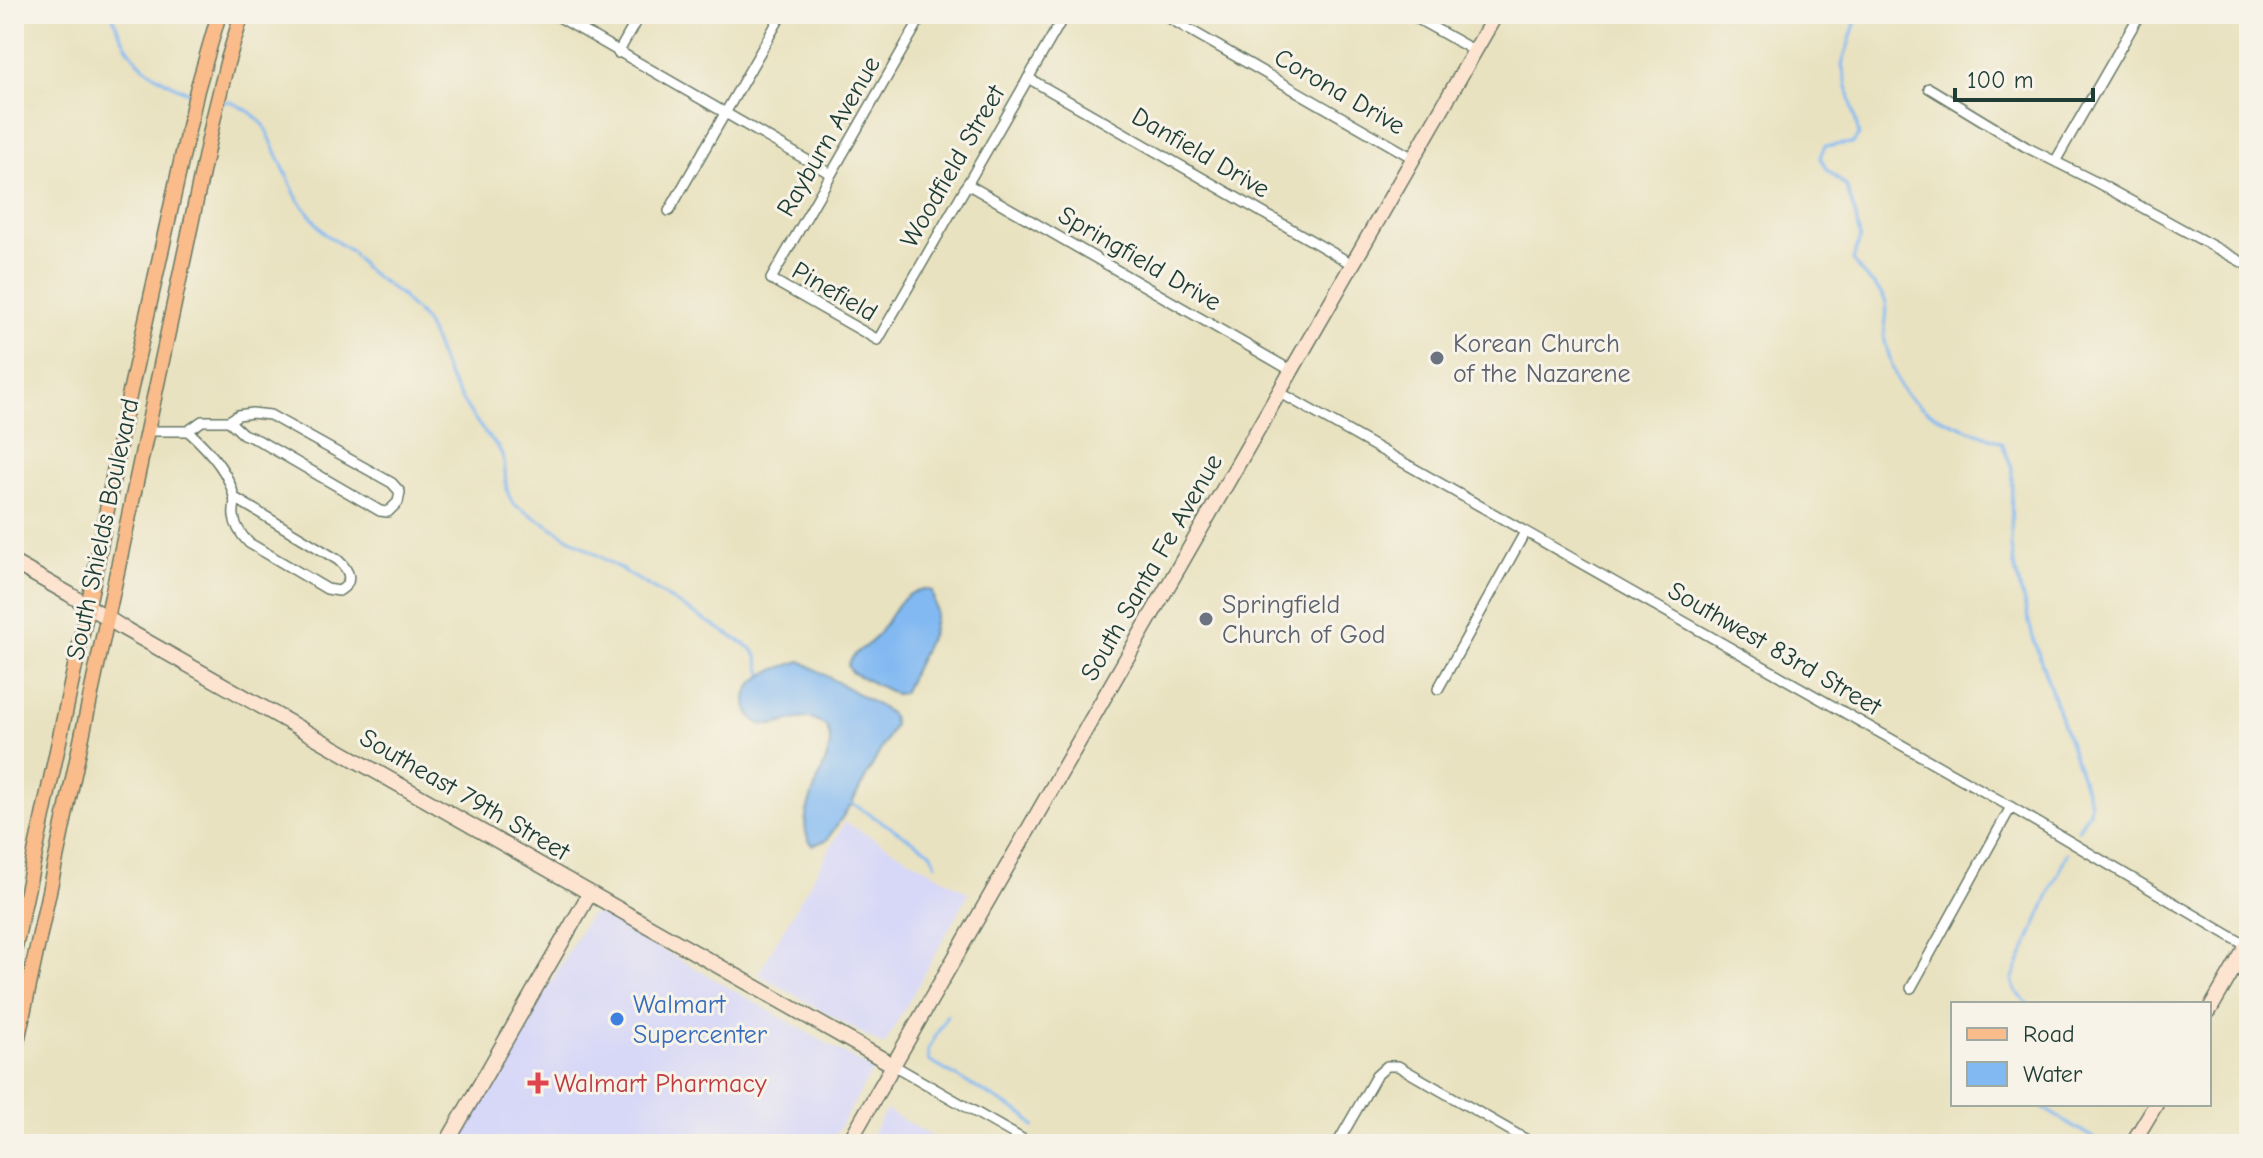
<svg xmlns="http://www.w3.org/2000/svg" width="2263" height="1158" font-family="'Comic Neue',sans-serif">
<style>
.built{fill:#d7d7f8}
.water{fill:#82b9f2;stroke:#507b93;stroke-width:2}
.lines{fill:none;stroke-linecap:round;stroke-linejoin:round}
.stream{stroke:#82b9f2;stroke-width:3}
.street-casing{stroke:#667765;stroke-width:12}
.secondary-casing{stroke:#667765;stroke-width:17}
.primary-casing{stroke:#667765;stroke-width:17}
.street{stroke:#fff;stroke-width:9}
.secondary{stroke:#fde4d0;stroke-width:14}
.primary{stroke:#f9bc8a;stroke-width:14}
.worship-dot{fill:#6b7280;stroke:#f7f3e8;stroke-width:3}
.shop-dot{fill:#3f7fe0;stroke:#f7f3e8;stroke-width:3}
.health-dot{fill:#e0444e;stroke:#f7f3e8;stroke-width:3}
.labels{text-anchor:middle;stroke-width:6;stroke-linejoin:round;paint-order:stroke}
.street-label{font-size:26px;fill:#1f3d34;stroke:#f7f3e8}
.worship-label{font-size:26px;fill:#5b616d;stroke:#f7f3e8;text-anchor:start}
.shop-label{font-size:26px;fill:#366cbe;stroke:#f7f3e8;text-anchor:start}
.health-label{font-size:26px;fill:#be3a42;stroke:#f7f3e8;text-anchor:start}
</style>
<rect width="100%" height="100%" fill="#f7f3e8"/>
<filter id="ink" filterUnits="userSpaceOnUse"><feTurbulence type="fractalNoise" baseFrequency=".0125" numOctaves="2"/><feDisplacementMap in="SourceGraphic" scale="16" xChannelSelector="R" yChannelSelector="G"/><feConvolveMatrix kernelMatrix="1 2 1 2 8 2 1 2 1" color-interpolation-filters="sRGB"/></filter>
<filter id="wash" filterUnits="userSpaceOnUse"><feTurbulence type="fractalNoise" baseFrequency=".006" numOctaves="4" result="noise"/><feDisplacementMap in="SourceGraphic" scale="32" xChannelSelector="R" yChannelSelector="G"/><feGaussianBlur stdDeviation="1.8" result="paint"/><feColorMatrix in="noise" values="0 0 0 0 0 0 0 0 0 0 0 0 0 0 0 0 0 1.4 0 .05"/><feComposite in="paint" operator="in"/></filter>
<g filter="url(#wash)">
<rect width="100%" height="100%" fill="#e9e2c0"/>
<g class="built">
<path d="M 845,822 L 969,893 L 884,1046 L 758,974 Z"/>
<path d="M 597,912 L 873,1070 L 830,1144 L 458,1144 L 588,917 Z"/>
<path d="M 886,1110 L 945,1144 L 866,1144 Z"/>
</g>
<g class="water">
<path d="M 924,589 L 932,591 L 936,612 L 932,633 L 903,693 L 895,694 L 851,672 L 848,665 C 855,649 865,649 875,638 C 892,619 896,594 924,589 Z"/>
<path d="M 801,661 L 884,709 L 892,716 L 894,725 L 853,801 L 853,805 L 849,807 L 827,840 L 813,845 C 788,822 832,764 830,740 C 830,735 828,731 827,727 C 822,724 815,719 810,718 C 793,716 764,736 751,716 C 747,711 746,703 746,698 C 751,673 780,668 801,661 Z"/>
</g>
<g class="lines">
<g class="stream">
<path d="M 112,14 C 127,59 148,75 190,93"/>
<path d="M 1858,14 L 1842,65 L 1859,135 L 1853,143 L 1825,146 L 1820,157 L 1826,169 L 1846,186 L 1855,214 L 1860,238 L 1853,260 C 1859,275 1877,284 1884,298 C 1891,311 1882,327 1885,341 C 1887,350 1896,380 1901,388 C 1919,416 1972,429 2002,443 L 2012,468 L 2011,547 L 2014,565 L 2034,641 L 2090,801 L 2089,811 L 2078,830"/>
<path d="M 224,102 L 230,101 L 250,112 L 264,125 L 297,198 L 325,234 L 352,252 L 364,268 L 402,296 C 407,305 417,310 423,319 C 434,336 439,357 448,376 C 459,396 471,415 485,433 C 489,438 494,442 498,447 C 511,465 499,488 515,505 L 751,648 L 757,656 L 762,674"/>
<path d="M 853,804 L 931,852 L 936,864"/>
<path d="M 2028,1004 L 2015,990 L 2012,980 L 2067,853"/>
<path d="M 947,1015 L 928,1050 L 929,1061 L 1026,1116 L 1034,1127"/>
<path d="M 2036,1104 L 2095,1139 L 2097,1144"/>
</g>
</g>
</g>
<g filter="url(#ink)">
<g class="lines">
<defs>
<g id="street">
<path d="M 554,14 L 831,174"/>
<path d="M 923,14 L 771,279 L 878,340 L 1065,14"/>
<path d="M 1162,14 L 1413,158"/>
<path d="M 1409,14 L 1475,51"/>
<path d="M 618,53 L 640,14"/>
<path d="M 1028,78 L 1352,264"/>
<path d="M 1929,88 L 2026,147 L 2096,182 L 2249,266"/>
<path d="M 2056,160 L 2140,14"/>
<path d="M 967,184 L 1292,371"/>
<path d="M 669,211 L 782,14"/>
<path d="M 1279,392 L 2011,807 L 2247,946"/>
<path d="M 252,413 L 270,415 L 392,483 L 400,492 L 398,502 L 388,512 L 380,511 L 258,440 L 243,434 L 229,421 L 238,415 Z"/>
<path d="M 147,431 L 188,431 L 202,421 L 229,421"/>
<path d="M 188,431 C 207,448 229,471 234,497 C 236,503 233,510 234,516 C 235,526 242,536 249,543 L 327,589 L 339,591 C 355,582 349,570 338,560 L 235,498"/>
<path d="M 1438,689 L 1525,532"/>
<path d="M 1911,988 L 2011,807"/>
<path d="M 893,1065 L 1031,1144"/>
<path d="M 1337,1144 L 1376,1076 L 1387,1066 L 1398,1066 L 1534,1144"/>
</g>
<g id="secondary">
<path d="M 14,563 L 69,594 L 123,628 L 893,1065"/>
<path d="M 2209,1011 L 2249,942"/>
<path d="M 446,1144 L 590,893"/>
<path d="M 848,1144 L 1496,14"/>
<path d="M 2132,1144 L 2156,1104"/>
</g>
<g id="primary">
<path d="M 14,952 L 96,568 L 124,419 L 197,90 L 219,14"/>
<path d="M 14,1056 L 214,116 L 227,63 L 242,14"/>
</g>
</defs>
<use href="#street" class="street-casing"/>
<use href="#secondary" class="secondary-casing"/>
<use href="#primary" class="primary-casing"/>
<use href="#street" class="street"/>
<use href="#secondary" class="secondary"/>
<use href="#primary" class="primary"/>
</g>
</g>
<g class="worship-dot">
<circle cx="1437" cy="358" r="8"/>
<circle cx="1206" cy="619" r="8"/>
</g>
<circle class="shop-dot" cx="617" cy="1019" r="8"/>
<path class="health-dot" d="M534 1071h8v8h8v8h-8v8h-8v-8h-8v-8h8z"/>
<g class="labels">
<g class="street-label">
<text transform="translate(1340 91) rotate(30)" y="9">Corona Drive</text>
<text transform="translate(828 136) rotate(-60)" y="9">Rayburn Avenue</text>
<text transform="translate(1201 152) rotate(30)" y="9">Danfield Drive</text>
<text transform="translate(952 166) rotate(-60)" y="9">Woodfield Street</text>
<text transform="translate(1140 258) rotate(30)" y="9">Springfield Drive</text>
<text transform="translate(835 291) rotate(30)" y="9">Pinefield</text>
<text transform="translate(102 529) rotate(-78)" y="9">South Shields Boulevard</text>
<text transform="translate(1151 567) rotate(-60)" y="9">South Santa Fe Avenue</text>
<text transform="translate(1775 648) rotate(30)" y="9">Southwest 83rd Street</text>
<text transform="translate(465 794) rotate(30)" y="9">Southeast 79th Street</text>
</g>
<g class="worship-label">
<text x="1453" y="352">Korean Church<tspan x="1453" dy="30">of the Nazarene</tspan></text>
<text x="1222" y="613">Springfield<tspan x="1222" dy="30">Church of God</tspan></text>
</g>
<g class="shop-label">
<text x="633" y="1013">Walmart<tspan x="633" dy="30">Supercenter</tspan></text>
</g>
<g class="health-label">
<text x="554" y="1092">Walmart Pharmacy</text>
</g>
</g>
<rect width="2263" height="1158" fill="none" stroke="#f7f3e8" stroke-width="48"/>
<rect x="1951" y="1002" width="260" height="104" fill="#f7f3e8" stroke="#a1aaa0" stroke-width="2"/>
<rect x="1967" y="1028" width="40" height="12" fill="#f9bc8a" stroke="#a1aaa0" stroke-width="2"/>
<text x="2023" y="1042" font-size="24" fill="#1f3d34">Road</text>
<rect x="1967" y="1062" width="40" height="24" fill="#82b9f2" stroke="#a1aaa0" stroke-width="2"/>
<text x="2023" y="1082" font-size="24" fill="#1f3d34">Water</text>
<path d="M1955 88v12h138v-12" fill="none" stroke="#1f3d34" stroke-width="4"/>
<text x="1967" y="88" font-size="24" fill="#1f3d34" stroke="#f7f3e8" stroke-width="6" paint-order="stroke">100 m</text>
</svg>
